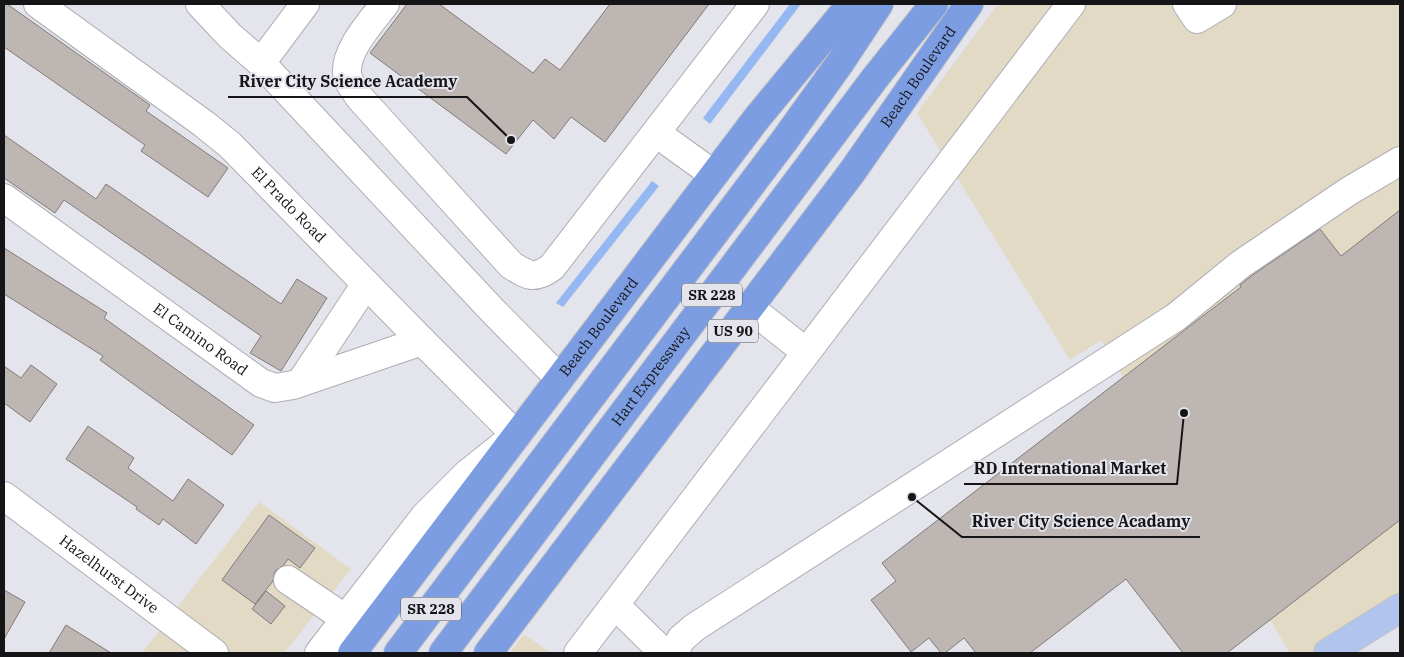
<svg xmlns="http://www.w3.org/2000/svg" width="1404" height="657" font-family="'IBM Plex Serif',serif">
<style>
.commercial{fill:#e3dac5}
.water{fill:#96b8f2}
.building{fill:#beb6b3;stroke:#837b78}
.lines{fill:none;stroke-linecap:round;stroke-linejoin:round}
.minor-casing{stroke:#adaeb6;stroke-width:30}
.major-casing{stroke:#c2c2c3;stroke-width:30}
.highway-casing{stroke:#c2c2c3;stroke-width:30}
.minor{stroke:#fff;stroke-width:28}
.major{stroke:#b0c4ee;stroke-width:28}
.highway{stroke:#7c9de2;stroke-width:28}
.labels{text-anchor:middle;stroke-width:4;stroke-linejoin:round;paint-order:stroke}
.shield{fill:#e3e4ec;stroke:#535358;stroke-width:1}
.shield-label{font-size:14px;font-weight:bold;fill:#151518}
.street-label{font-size:15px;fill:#151518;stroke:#e3e4ec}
.leader{fill:none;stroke:#151518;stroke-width:2}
.callout-dot{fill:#151518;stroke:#e3e4ec;stroke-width:2}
.callout-label{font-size:16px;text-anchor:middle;font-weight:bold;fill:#151518;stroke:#e3e4ec;stroke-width:4;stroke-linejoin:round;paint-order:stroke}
</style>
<rect width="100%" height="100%" fill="#e3e4ec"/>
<g class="commercial">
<path d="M 998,4 L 1400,4 L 1400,597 L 1313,653 L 1290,653 L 1101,340 L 1070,360 L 917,113 Z"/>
<path d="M 259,502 L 351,569 L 284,653 L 142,653 Z"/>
<path d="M 524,634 L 551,653 L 510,653 Z"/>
</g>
<g class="water">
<path d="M 790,4 L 801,4 L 710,124 L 703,118 Z"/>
<path d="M 652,181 L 659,186 L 563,307 L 556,303 Z"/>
</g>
<g class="building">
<path d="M 4,4 L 7,4 L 150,105 L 146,111 L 228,168 L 208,197 L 141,151 L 145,145 L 4,47 Z"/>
<path d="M 407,4 L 439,4 L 533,73 L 545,59 L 560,70 L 610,4 L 709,4 L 605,142 L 571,117 L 554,139 L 533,120 L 506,154 L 370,53 Z"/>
<path d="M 4,135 L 96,199 L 106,184 L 281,304 L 297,279 L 327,298 L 281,371 L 250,353 L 261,336 L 64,200 L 55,213 L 4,178 Z"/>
<path d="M 1400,210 L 1400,520 L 1227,653 L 1183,653 L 1126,579 L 1030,653 L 976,653 L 964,638 L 945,653 L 941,653 L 929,638 L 911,652 L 871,600 L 896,581 L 882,563 L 1186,329 L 1241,287 L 1240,285 L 1254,274 L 1320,229 L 1341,256 Z"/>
<path d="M 4,248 L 107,313 L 104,318 L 254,425 L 232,455 L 100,360 L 103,356 L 4,294 Z"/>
<path d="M 31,365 L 57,384 L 30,422 L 4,403 L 4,366 L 21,378 Z"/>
<path d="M 88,426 L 134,458 L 128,468 L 173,501 L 188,479 L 224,505 L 196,544 L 163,519 L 159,525 L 136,509 L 137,507 L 66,459 Z"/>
<path d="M 269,515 L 315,548 L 300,568 L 288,559 L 284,565 L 275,571 L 273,581 L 255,604 L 222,580 Z"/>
<path d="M 4,590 L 25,602 L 4,639 Z"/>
<path d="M 266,591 L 285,606 L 271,624 L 252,609 Z"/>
<path d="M 66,625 L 111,653 L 49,653 Z"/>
</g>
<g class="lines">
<defs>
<g id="minor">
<path id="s1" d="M 38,4 L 204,124 L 230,145 L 422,341 L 516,435 L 467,474 L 425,516 L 319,653"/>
<path d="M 200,4 L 230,36 L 261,63 L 491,309 L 559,378"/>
<path d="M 385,4 C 371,22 341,54 348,78 C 350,85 356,92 360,98 L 511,265 C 529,276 534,280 552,267 L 755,4"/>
<path d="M 1187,4 L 1197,19 L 1222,4"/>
<path d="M 261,63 L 305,4"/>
<path d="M 663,138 L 713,174"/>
<path id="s2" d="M 4,198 L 261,383 L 275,388 L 293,385 L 422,341"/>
<path d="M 750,308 L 806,352"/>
<path d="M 301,382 L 366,284"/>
<path id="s3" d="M 4,496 L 214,653"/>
<path d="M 288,580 L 346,619"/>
<path d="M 615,605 L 664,653"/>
<path d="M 578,653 L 1071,4"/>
<path d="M 674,653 L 681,639 L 695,627 L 1176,317 L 1241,264 L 1349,191 L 1400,161"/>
</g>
<path id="major" d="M 1328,653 L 1400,608"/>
<g id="highway">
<path id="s4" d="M 352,653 L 757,118 L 851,4"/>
<path d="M 398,653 L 784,141 L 840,63 L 879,4"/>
<path id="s5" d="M 443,653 L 875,78 L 934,4"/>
<path id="s6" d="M 488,653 L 852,172 L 969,4"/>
</g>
</defs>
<use href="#minor" class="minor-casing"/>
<use href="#major" class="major-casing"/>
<use href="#highway" class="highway-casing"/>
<use href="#minor" class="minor"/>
<use href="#major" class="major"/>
<use href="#highway" class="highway"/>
</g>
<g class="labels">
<g class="shield">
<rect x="682" y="283.5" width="60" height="23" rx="4"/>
<rect x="708" y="319.5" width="50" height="23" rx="4"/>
<rect x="401" y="597.5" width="60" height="23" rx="4"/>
</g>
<g class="shield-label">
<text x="712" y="300">SR 228</text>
<text x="733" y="336">US 90</text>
<text x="431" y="614">SR 228</text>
</g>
<g class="street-label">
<text dy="5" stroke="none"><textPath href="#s6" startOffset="719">Beach Boulevard</textPath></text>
<text dy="5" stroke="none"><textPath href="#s1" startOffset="322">El Prado Road</textPath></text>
<text dy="5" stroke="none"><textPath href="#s4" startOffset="409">Beach Boulevard</textPath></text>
<text dy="5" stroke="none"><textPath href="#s2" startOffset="242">El Camino Road</textPath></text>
<text dy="5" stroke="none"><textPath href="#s5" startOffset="346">Hart Expressway</textPath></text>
<text dy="5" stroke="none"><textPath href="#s3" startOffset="131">Hazelhurst Drive</textPath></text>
</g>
</g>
<path class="leader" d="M511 140L467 97H228M1184 413L1177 484H964M912 497L962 537H1200"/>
<g class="callout-dot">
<circle cx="511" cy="140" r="5"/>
<circle cx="1184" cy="413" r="5"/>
<circle cx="912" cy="497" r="5"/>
</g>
<g class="callout-label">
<text x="348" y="87">River City Science Academy</text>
<text x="1070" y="474">RD International Market</text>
<text x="1081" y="527">River City Science Acadamy</text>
</g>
<rect width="1404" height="657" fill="none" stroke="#151518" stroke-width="10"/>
</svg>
